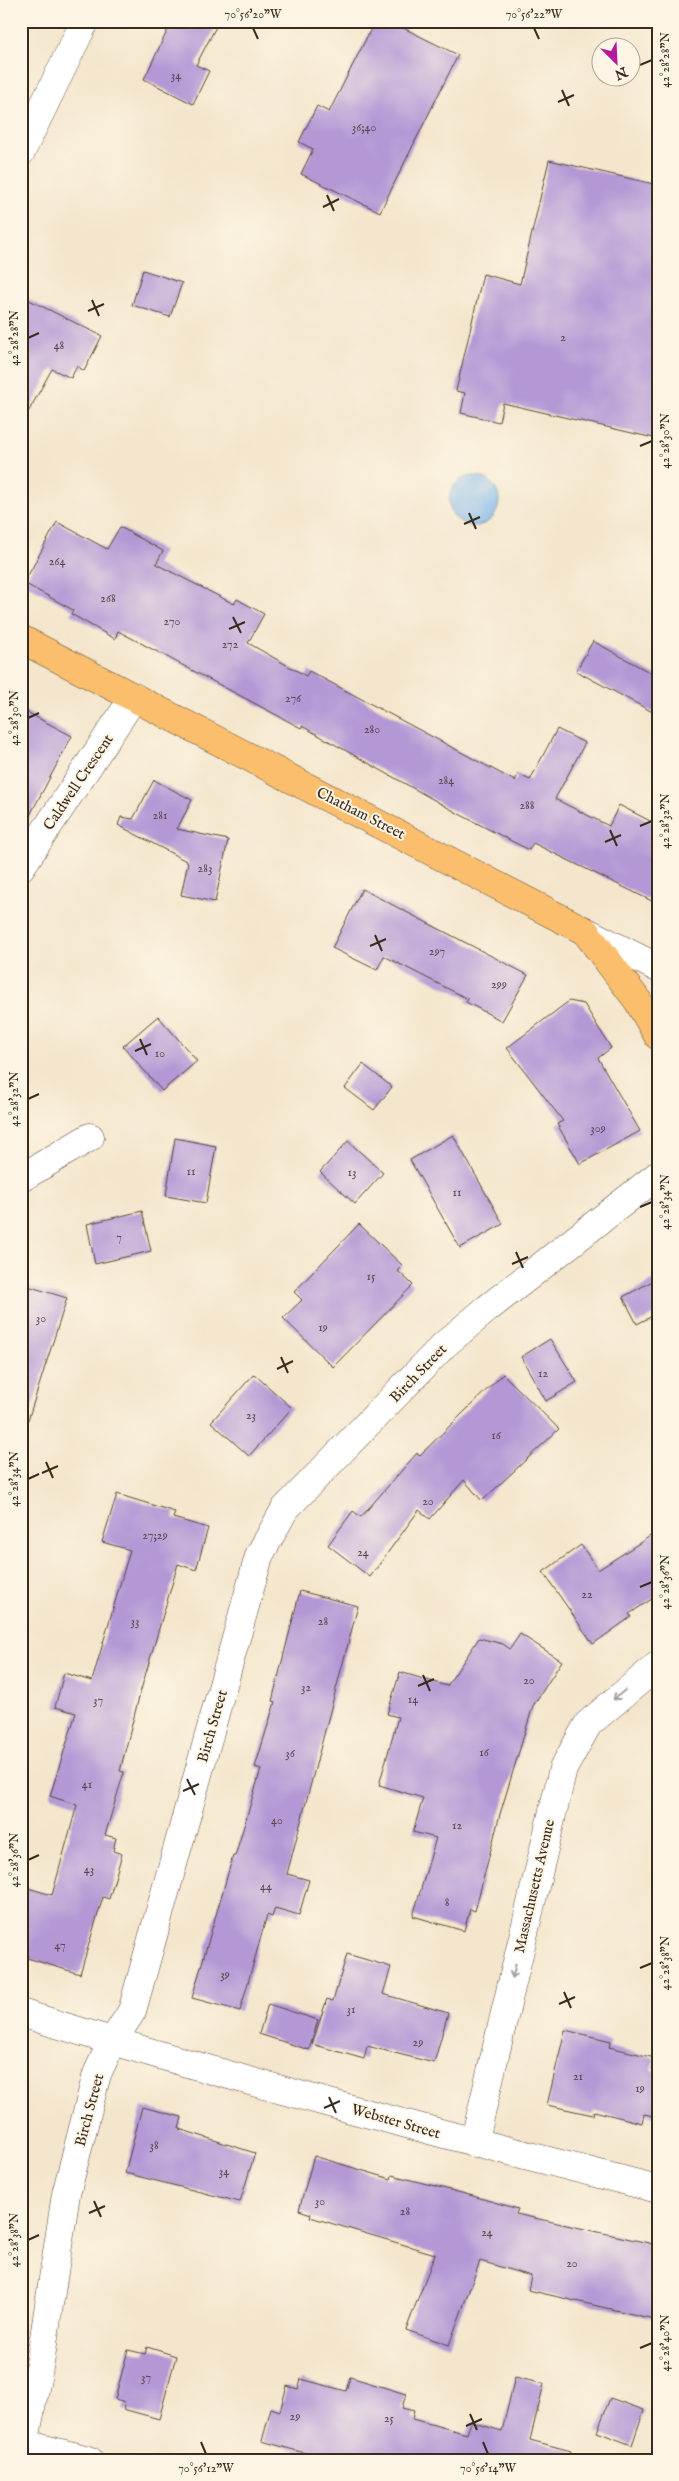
<svg xmlns="http://www.w3.org/2000/svg" width="679" height="2481" font-family="'IM FELL English',serif">
<style>
.water{fill:#79b3ea;stroke:#5a6e84}
.building{fill:#b398d5}
.lines{fill:none;stroke-linecap:round;stroke-linejoin:round}
.minor-casing{stroke:#574638;stroke-width:29}
.major-casing{stroke:#574638;stroke-width:29}
.minor{stroke:#fff;stroke-width:28}
.major{stroke:#fabe6d;stroke-width:28}
.oneway{stroke:#a79f9a}
.ticks{fill:none;stroke:#3b2a1e;stroke-width:2}
.labels{text-anchor:middle;stroke-width:4;stroke-linejoin:round;paint-order:stroke}
.number-label{font-size:12px;fill:#59464c}
.street-label{font-size:15px;fill:#3b2a1e;stroke:#fcf5e5}
.neatline{fill:none;stroke:#3b2a1e;stroke-width:2}
.ticks-label{font-size:12px;text-anchor:middle;fill:#3b2a1e}
</style>
<rect width="100%" height="100%" fill="#fcf5e5"/>
<filter id="ink" filterUnits="userSpaceOnUse"><feTurbulence type="fractalNoise" baseFrequency=".02" numOctaves="2"/><feDisplacementMap in="SourceGraphic" scale="10" xChannelSelector="R" yChannelSelector="G"/><feConvolveMatrix kernelMatrix="1 2 1 2 8 2 1 2 1" color-interpolation-filters="sRGB"/></filter>
<filter id="wash" filterUnits="userSpaceOnUse"><feTurbulence type="fractalNoise" baseFrequency=".0096" numOctaves="4" result="noise"/><feDisplacementMap in="SourceGraphic" scale="20" xChannelSelector="R" yChannelSelector="G"/><feGaussianBlur stdDeviation="1.12" result="paint"/><feColorMatrix in="noise" values="0 0 0 0 0 0 0 0 0 0 0 0 0 0 0 0 0 1.4 0 .05"/><feComposite in="paint" operator="in"/></filter>
<g filter="url(#wash)">
<rect width="100%" height="100%" fill="#f4e6cc"/>
<circle class="water" cx="474" cy="501" r="25"/>
<g id="blocks">
<g class="building">
<path d="M 172,21 L 219,21 L 196,65 L 209,71 L 193,104 L 144,79 Z"/>
<path d="M 375,21 L 389,21 L 458,55 L 380,212 L 301,174 L 313,149 L 299,142 L 317,106 L 329,112 Z"/>
<path d="M 549,160 L 658,185 L 658,439 L 503,403 L 499,422 L 461,413 L 465,393 L 456,391 L 483,274 L 520,284 Z"/>
<path d="M 143,270 L 182,283 L 170,317 L 132,305 Z"/>
<path d="M 21,296 L 102,336 L 84,371 L 77,366 L 71,378 L 52,369 L 21,425 Z"/>
<path d="M 57,522 L 107,549 L 120,527 L 163,551 L 156,564 L 234,604 L 237,599 L 264,614 L 248,643 L 306,676 L 309,671 L 515,781 L 518,774 L 530,780 L 557,729 L 585,743 L 555,799 L 609,826 L 619,805 L 658,825 L 658,904 L 533,843 L 529,850 L 461,815 L 302,726 L 301,728 L 118,631 L 115,639 L 71,614 L 73,610 L 24,583 Z"/>
<path d="M 593,641 L 658,677 L 658,715 L 576,671 Z"/>
<path d="M 21,709 L 72,736 L 21,832 Z"/>
<path d="M 154,780 L 192,800 L 177,829 L 228,840 L 215,902 L 181,895 L 188,862 L 118,825 L 121,817 L 133,819 Z"/>
<path d="M 362,889 L 528,975 L 502,1021 L 466,1002 L 468,999 L 384,956 L 377,970 L 332,948 Z"/>
<path d="M 569,1001 L 584,1004 L 611,1048 L 598,1058 L 640,1131 L 580,1164 L 557,1124 L 563,1121 L 507,1048 Z"/>
<path d="M 158,1016 L 197,1061 L 162,1091 L 123,1046 Z"/>
<path d="M 363,1064 L 392,1087 L 374,1110 L 345,1088 Z"/>
<path d="M 453,1135 L 503,1224 L 460,1248 L 410,1160 Z"/>
<path d="M 175,1138 L 216,1146 L 206,1203 L 166,1196 Z"/>
<path d="M 348,1141 L 383,1173 L 355,1204 L 320,1172 Z"/>
<path d="M 142,1211 L 151,1251 L 95,1264 L 87,1224 Z"/>
<path d="M 359,1224 L 403,1266 L 398,1271 L 413,1285 L 333,1367 L 283,1318 L 302,1300 L 294,1292 Z"/>
<path d="M 658,1278 L 658,1313 L 637,1324 L 623,1297 Z"/>
<path d="M 21,1284 L 67,1298 L 28,1420 L 21,1419 Z"/>
<path d="M 550,1339 L 577,1382 L 546,1401 L 521,1357 Z"/>
<path d="M 254,1374 L 292,1408 L 249,1456 L 211,1422 Z"/>
<path d="M 503,1374 L 559,1429 L 482,1501 L 464,1480 L 430,1519 L 419,1510 L 370,1577 L 328,1545 L 353,1511 L 361,1517 L 417,1453 L 419,1456 Z"/>
<path d="M 117,1494 L 175,1512 L 173,1518 L 208,1528 L 196,1570 L 178,1564 L 140,1693 L 120,1771 L 124,1772 L 105,1835 L 116,1838 L 113,1851 L 122,1854 L 109,1899 L 103,1897 L 80,1974 L 27,1958 L 28,1955 L 21,1953 L 21,1886 L 52,1895 L 77,1805 L 50,1796 L 76,1713 L 55,1707 L 64,1673 L 92,1681 L 130,1550 L 102,1542 Z"/>
<path d="M 658,1531 L 658,1595 L 629,1614 L 631,1617 L 593,1644 L 543,1572 L 581,1545 L 598,1570 Z"/>
<path d="M 300,1591 L 358,1606 L 287,1874 L 309,1880 L 299,1915 L 275,1908 L 272,1917 L 267,1915 L 240,2011 L 192,1998 L 233,1856 L 235,1856 L 261,1769 L 255,1767 L 275,1702 L 272,1701 Z"/>
<path d="M 520,1634 L 562,1661 L 533,1706 L 500,1814 L 475,1911 L 470,1909 L 464,1931 L 413,1916 L 436,1838 L 413,1832 L 423,1798 L 379,1785 L 398,1717 L 387,1714 L 400,1672 L 447,1686 L 479,1638 L 503,1644 L 510,1649 Z"/>
<path d="M 347,1954 L 391,1967 L 383,1994 L 448,2013 L 434,2063 L 367,2046 L 364,2059 L 312,2044 L 327,1999 L 333,2001 Z"/>
<path d="M 268,2004 L 318,2020 L 309,2050 L 259,2034 Z"/>
<path d="M 565,2030 L 611,2041 L 609,2047 L 655,2058 L 652,2070 L 658,2071 L 658,2117 L 644,2114 L 642,2123 L 594,2111 L 593,2115 L 547,2105 Z"/>
<path d="M 142,2107 L 182,2117 L 179,2129 L 255,2153 L 240,2202 L 125,2173 Z"/>
<path d="M 314,2156 L 391,2179 L 392,2175 L 473,2196 L 518,2209 L 516,2214 L 658,2245 L 658,2320 L 528,2290 L 531,2276 L 480,2261 L 449,2345 L 406,2330 L 435,2254 L 310,2217 L 311,2214 L 299,2210 Z"/>
<path d="M 147,2347 L 176,2356 L 159,2419 L 123,2409 L 125,2402 L 115,2399 L 128,2350 L 145,2354 Z"/>
<path d="M 350,2377 L 406,2394 L 402,2408 L 414,2411 L 412,2419 L 467,2434 L 471,2422 L 502,2431 L 515,2377 L 544,2384 L 530,2440 L 571,2451 L 570,2460 L 329,2460 L 262,2441 L 271,2408 L 280,2411 L 287,2386 L 298,2389 L 301,2379 L 346,2391 Z"/>
<path d="M 610,2398 L 644,2410 L 632,2445 L 597,2432 Z"/>
</g>
</g>
</g>
<g filter="url(#ink)">
<use href="#blocks" fill-opacity="0" stroke="#574638" stroke-width="1"/>
<g class="lines">
<defs>
<g id="minor">
<path d="M 21,152 L 85,21"/>
<path d="M 21,867 L 134,697"/>
<path d="M 585,931 L 658,968"/>
<path d="M 21,1178 L 90,1137"/>
<path d="M 21,2013 C 231,2079 444,2135 658,2189"/>
<path d="M 474,2143 L 563,1769 L 588,1724 L 658,1665"/>
<path d="M 25,2444 L 89,2460"/>
<path d="M 21,2460 L 41,2357 L 66,2194 L 97,2074 L 112,2042 L 132,2011 L 259,1556 L 285,1509 L 444,1345 L 488,1308 L 658,1175"/>
</g>
<path id="major" d="M 21,639 L 585,931 L 638,1001 L 658,1036"/>
</defs>
<use href="#minor" class="minor-casing"/>
<use href="#major" class="major-casing"/>
<use href="#minor" class="minor"/>
<use href="#major" class="major"/>
</g>
<defs><path id="oneway-shaft" d="M-6 0H5M1.5-3L5.5 0L1.5 3" fill="none" stroke-width="1.6" stroke-linecap="round" stroke-linejoin="round" transform="scale(1.25)"/></defs>
<g class="oneway">
<use href="#oneway-shaft" transform="translate(619 1695) rotate(140)"/>
<use href="#oneway-shaft" transform="translate(514 1971) rotate(103)"/>
</g>
</g>
<path class="ticks" d="M 253,28 L 258,39M 534,28 L 539,39M 640,65 L 652,60M 562,90 L 569,106M 558,102 L 574,95M 327,195 L 334,211M 323,207 L 339,199M 92,300 L 99,316M 88,311 L 104,304M 28,338 L 39,333M 640,446 L 652,441M 469,513 L 476,529M 464,524 L 480,517M 233,617 L 241,633M 229,629 L 245,622M 28,718 L 39,713M 640,826 L 652,821M 610,830 L 617,846M 605,842 L 621,835M 375,935 L 382,951M 370,946 L 386,939M 140,1039 L 147,1055M 135,1051 L 151,1044M 28,1099 L 39,1094M 640,1207 L 652,1202M 516,1252 L 523,1268M 512,1264 L 528,1257M 281,1357 L 288,1373M 277,1369 L 293,1361M 46,1462 L 53,1478M 42,1473 L 58,1466M 28,1479 L 39,1474M 640,1587 L 652,1582M 423,1675 L 430,1691M 418,1686 L 434,1679M 187,1779 L 195,1795M 183,1791 L 199,1784M 28,1860 L 39,1855M 640,1968 L 652,1963M 564,1992 L 571,2008M 559,2004 L 575,1997M 329,2097 L 336,2113M 324,2108 L 340,2101M 94,2201 L 101,2217M 89,2213 L 105,2206M 28,2240 L 39,2235M 640,2348 L 652,2343M 470,2414 L 477,2430M 466,2426 L 482,2419M 201,2442 L 206,2454M 483,2442 L 488,2454"/>
<g class="labels">
<g class="number-label">
<text x="176" y="79">34</text>
<text x="364" y="131">36;40</text>
<text x="563" y="341">2</text>
<text x="59" y="349">48</text>
<text x="57" y="565">264</text>
<text x="108" y="602">268</text>
<text x="172" y="625">270</text>
<text x="230" y="648">272</text>
<text x="293" y="702">276</text>
<text x="372" y="733">280</text>
<text x="446" y="784">284</text>
<text x="527" y="809">288</text>
<text x="160" y="819">281</text>
<text x="205" y="872">283</text>
<text x="437" y="955">297</text>
<text x="499" y="988">299</text>
<text x="160" y="1057">10</text>
<text x="598" y="1132">309</text>
<text x="191" y="1175">11</text>
<text x="352" y="1176">13</text>
<text x="457" y="1196">11</text>
<text x="119" y="1241">7</text>
<text x="371" y="1280">15</text>
<text x="41" y="1322">30</text>
<text x="323" y="1331">19</text>
<text x="543" y="1377">12</text>
<text x="251" y="1419">23</text>
<text x="496" y="1439">16</text>
<text x="428" y="1505">20</text>
<text x="155" y="1539">27;29</text>
<text x="363" y="1556">24</text>
<text x="587" y="1598">22</text>
<text x="135" y="1625">33</text>
<text x="323" y="1625">28</text>
<text x="529" y="1684">20</text>
<text x="306" y="1691">32</text>
<text x="413" y="1703">14</text>
<text x="98" y="1704">37</text>
<text x="484" y="1756">16</text>
<text x="290" y="1757">36</text>
<text x="87" y="1788">41</text>
<text x="277" y="1824">40</text>
<text x="457" y="1829">12</text>
<text x="89" y="1873">43</text>
<text x="266" y="1890">44</text>
<text x="447" y="1906">8</text>
<text x="60" y="1949">47</text>
<text x="225" y="1978">39</text>
<text x="351" y="2013">31</text>
<text x="418" y="2046">29</text>
<text x="578" y="2080">21</text>
<text x="640" y="2092">19</text>
<text x="154" y="2149">38</text>
<text x="224" y="2175">34</text>
<text x="320" y="2205">30</text>
<text x="405" y="2215">28</text>
<text x="487" y="2236">24</text>
<text x="572" y="2267">20</text>
<text x="146" y="2381">37</text>
<text x="295" y="2420">29</text>
<text x="389" y="2422">25</text>
</g>
<g class="street-label">
<text transform="translate(78 782) rotate(-56)" y="5">Caldwell Crescent</text>
<text transform="translate(361 813) rotate(27)" y="5">Chatham Street</text>
<text transform="translate(418 1373) rotate(-46)" y="5">Birch Street</text>
<text transform="translate(212 1726) rotate(-74)" y="5">Birch Street</text>
<text transform="translate(534 1886) rotate(-77)" y="5">Massachusetts Avenue</text>
<text transform="translate(89 2110) rotate(-75)" y="5">Birch Street</text>
<text transform="translate(396 2121) rotate(16)" y="5">Webster Street</text>
</g>
</g>
<rect width="679" height="2481" fill="none" stroke="#fcf5e5" stroke-width="55"/>
<g transform="translate(616 62) rotate(156)"><circle r="24" fill="#fcf5e5" stroke="#afa495"/>
<path d="M0-4L9 19L0 12L-9 19Z" fill="#b5179e"/>
<text y="-8" font-size="14" font-weight="bold" text-anchor="middle" fill="#3b2a1e">N</text>
</g>
<rect x="28" y="28" width="624" height="2426" class="neatline"/>
<g class="ticks-label">
<text x="253" y="18">70°56'20"W</text>
<text x="534" y="18">70°56'22"W</text>
<text transform="translate(665 60) rotate(-90)" y="4">42°28'28"N</text>
<text transform="translate(14 338) rotate(-90)" y="4">42°28'28"N</text>
<text transform="translate(665 441) rotate(-90)" y="4">42°28'30"N</text>
<text transform="translate(14 718) rotate(-90)" y="4">42°28'30"N</text>
<text transform="translate(665 821) rotate(-90)" y="4">42°28'32"N</text>
<text transform="translate(14 1099) rotate(-90)" y="4">42°28'32"N</text>
<text transform="translate(665 1202) rotate(-90)" y="4">42°28'34"N</text>
<text transform="translate(14 1479) rotate(-90)" y="4">42°28'34"N</text>
<text transform="translate(665 1582) rotate(-90)" y="4">42°28'36"N</text>
<text transform="translate(14 1860) rotate(-90)" y="4">42°28'36"N</text>
<text transform="translate(665 1963) rotate(-90)" y="4">42°28'38"N</text>
<text transform="translate(14 2240) rotate(-90)" y="4">42°28'38"N</text>
<text transform="translate(665 2343) rotate(-90)" y="4">42°28'40"N</text>
<text x="206" y="2472">70°56'12"W</text>
<text x="488" y="2472">70°56'14"W</text>
</g>
</svg>
